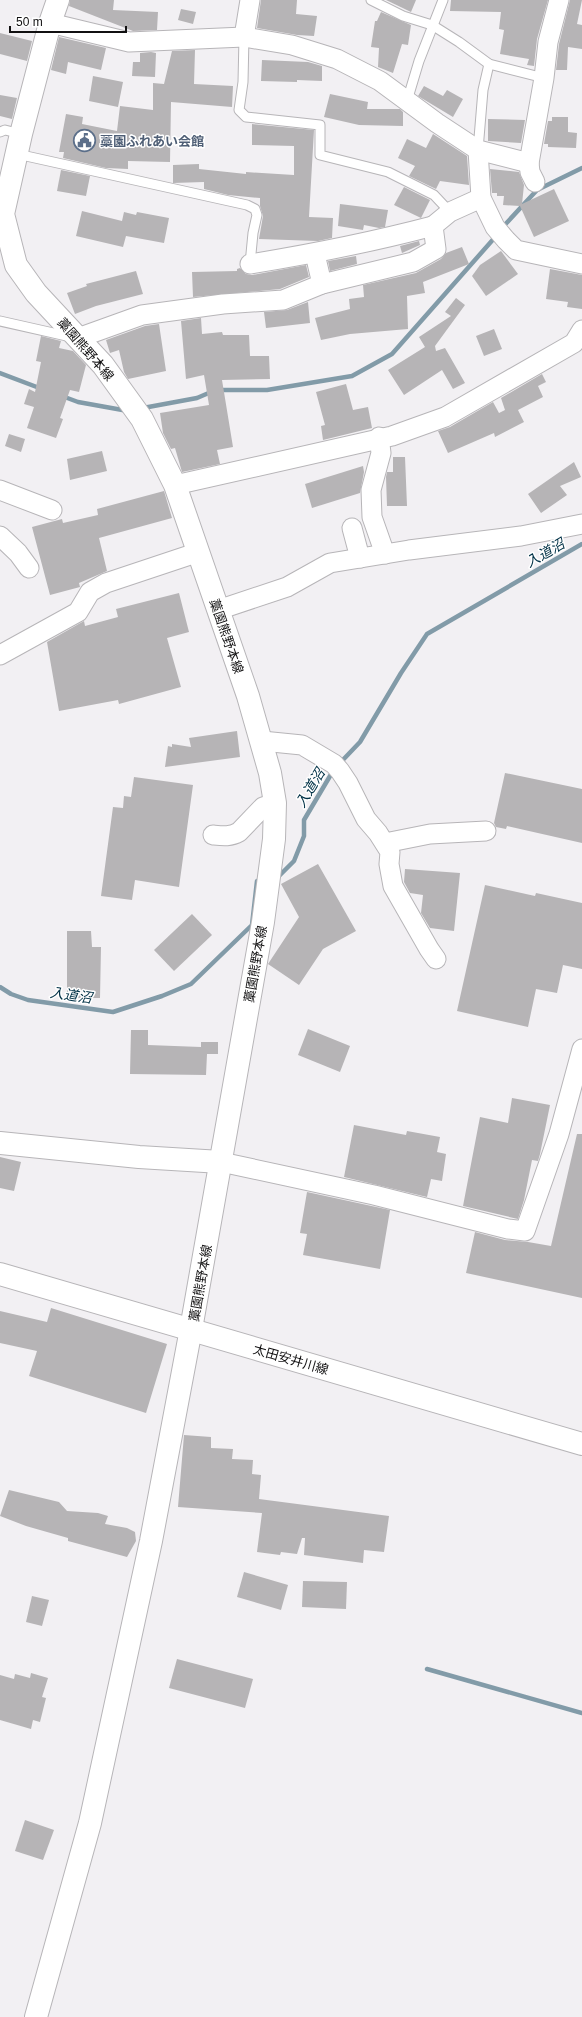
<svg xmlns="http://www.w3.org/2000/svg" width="582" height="2017" font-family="Helvetica,'Noto Sans JP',sans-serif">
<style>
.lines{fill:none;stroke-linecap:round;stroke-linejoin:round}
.stream{stroke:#829ba8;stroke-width:4.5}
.building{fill:#b6b4b6}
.lane-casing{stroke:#b7b5b8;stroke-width:11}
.street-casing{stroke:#b7b5b8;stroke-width:21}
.secondary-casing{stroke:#b7b5b8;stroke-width:24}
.primary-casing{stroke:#b7b5b8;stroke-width:24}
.lane{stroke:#fff;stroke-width:9}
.street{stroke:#fff;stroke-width:19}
.secondary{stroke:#fff;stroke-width:22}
.primary{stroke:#fff;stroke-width:22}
.labels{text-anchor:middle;stroke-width:3;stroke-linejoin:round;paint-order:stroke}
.service-label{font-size:13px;font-weight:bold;fill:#4e5e75;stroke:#fff;text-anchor:start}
.street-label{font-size:13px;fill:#111011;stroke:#fff}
.water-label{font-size:14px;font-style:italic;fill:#003146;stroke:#fff}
</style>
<rect width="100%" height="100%" fill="#f2f0f3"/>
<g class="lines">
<g class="stream">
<path d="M 501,229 L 537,190 L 582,168"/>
<path d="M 0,373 L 42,389"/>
<path d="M 219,390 L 267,390 L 352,376 L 392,354 L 497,235"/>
<path d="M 62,396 L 78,402 L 128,411"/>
<path d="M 143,408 L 197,398 L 211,392"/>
<path d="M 339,764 L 360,742 L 401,673 L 427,634 L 582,544"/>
<path d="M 276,877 L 279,876 L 294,861 L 304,836 L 304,820 L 333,771"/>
<path d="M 0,987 L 11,994 L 28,1000 L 113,1012 L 162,996 L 191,984 L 252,925 L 257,881 L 263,880"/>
<path d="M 427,1669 L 582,1713"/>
</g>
</g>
<g class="building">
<path d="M 70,0 L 114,0 L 113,10 L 158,12 L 157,30 L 133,31 L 69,6 Z"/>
<path d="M 261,0 L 297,0 L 296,14 L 317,16 L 314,36 L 297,35 L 257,28 Z"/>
<path d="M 386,0 L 416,0 L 411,12 Z"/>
<path d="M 451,0 L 548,0 L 537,39 L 534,66 L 527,65 L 529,59 L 500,54 L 504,30 L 499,29 L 501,12 L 450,11 Z"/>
<path d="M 570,0 L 582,0 L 577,24 L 582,25 L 582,49 L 568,47 L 567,70 L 556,70 L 559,44 Z"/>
<path d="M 181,9 L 196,12 L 193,24 L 178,20 Z"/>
<path d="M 381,12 L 411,25 L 408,45 L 402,44 L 393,73 L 378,67 L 379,48 L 371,47 L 375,21 L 377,21 Z"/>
<path d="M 0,33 L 32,41 L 27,61 L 0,54 Z"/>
<path d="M 59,37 L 106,48 L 101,70 L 68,62 L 66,74 L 51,70 Z"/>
<path d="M 195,50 L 194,84 L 233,86 L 232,107 L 171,102 L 170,162 L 128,161 L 128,169 L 106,168 L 63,158 L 64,152 L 59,152 L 66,114 L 83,117 L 82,124 L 117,131 L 120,106 L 153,110 L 153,83 L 164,84 L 172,51 Z"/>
<path d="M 151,52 L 156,53 L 155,77 L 132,76 L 133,62 L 140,62 L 140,53 Z"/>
<path d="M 262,60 L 308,62 L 322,66 L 322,81 L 297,80 L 297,82 L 261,81 Z"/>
<path d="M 93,76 L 123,82 L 118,107 L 89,101 Z"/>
<path d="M 424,86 L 443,96 L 447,90 L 463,99 L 453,117 L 418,96 Z"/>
<path d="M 330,94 L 368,102 L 367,109 L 400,109 L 403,112 L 403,126 L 359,125 L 324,117 Z"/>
<path d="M 0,95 L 17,98 L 12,119 L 0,116 Z"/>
<path d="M 552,117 L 568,117 L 568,132 L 577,133 L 576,148 L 548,147 L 548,144 L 544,144 L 548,121 L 552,121 Z"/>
<path d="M 488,119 L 525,120 L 521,143 L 488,141 Z"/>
<path d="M 252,124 L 314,130 L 309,217 L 333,218 L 332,238 L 318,241 L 259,239 L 263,216 L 260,206 L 260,198 L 228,195 L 204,189 L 204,182 L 173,183 L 173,165 L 199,164 L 199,169 L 246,174 L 246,172 L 294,175 L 294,146 L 252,145 Z"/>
<path d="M 433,134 L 467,156 L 469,185 L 440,181 L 436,189 L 409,176 L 415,166 L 398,158 L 407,139 L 426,148 Z"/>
<path d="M 490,169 L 519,172 L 524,185 L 522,204 L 554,189 L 569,221 L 534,237 L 520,206 L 503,205 L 504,196 L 497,196 L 497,193 L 492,193 Z"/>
<path d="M 61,170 L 90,176 L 86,196 L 57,191 Z"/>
<path d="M 404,187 L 430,200 L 421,218 L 394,205 Z"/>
<path d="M 340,204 L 388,210 L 385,227 L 379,228 L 364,225 L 363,230 L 338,226 Z"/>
<path d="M 82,211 L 122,221 L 124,212 L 136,215 L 137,212 L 169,218 L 164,243 L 126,236 L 123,247 L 76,236 Z"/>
<path d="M 419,241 L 420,245 L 402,253 L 400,246 Z"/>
<path d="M 462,247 L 469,264 L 423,282 L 425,293 L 407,296 L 408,329 L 350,334 L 321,340 L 315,318 L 350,309 L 349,299 L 364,297 L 363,285 L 416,273 L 441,259 L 446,253 Z"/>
<path d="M 501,251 L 518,274 L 486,296 L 472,276 L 480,265 Z"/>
<path d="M 356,256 L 357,264 L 330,271 L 328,261 Z"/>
<path d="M 306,265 L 309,277 L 280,289 L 193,297 L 192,272 L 237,271 L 237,269 L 240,268 L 246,274 L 252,275 Z"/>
<path d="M 550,269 L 582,275 L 582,309 L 567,307 L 568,302 L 546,299 Z"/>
<path d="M 136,271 L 143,294 L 96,306 L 75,314 L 67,293 L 87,286 L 86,284 Z"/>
<path d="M 456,298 L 465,305 L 435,346 L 436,351 L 445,348 L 465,383 L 453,389 L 442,370 L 404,395 L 388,370 L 425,347 L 419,337 L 451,316 L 445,312 Z"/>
<path d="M 308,302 L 310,323 L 266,328 L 264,312 L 287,310 Z"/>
<path d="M 201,318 L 202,334 L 222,332 L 223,335 L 249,335 L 250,356 L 269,356 L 270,379 L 222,380 L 233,447 L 217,450 L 220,464 L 182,472 L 175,448 L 171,449 L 163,433 L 160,413 L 209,405 L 204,375 L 186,379 L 181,321 Z"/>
<path d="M 159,324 L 166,371 L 128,379 L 124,372 L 119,350 L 110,353 L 106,340 L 145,326 Z"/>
<path d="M 494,329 L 502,349 L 484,356 L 476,336 Z"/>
<path d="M 41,336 L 61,341 L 59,348 L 73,351 L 86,365 L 79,392 L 70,390 L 60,418 L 63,419 L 56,438 L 27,428 L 34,407 L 24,404 L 29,389 L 35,392 L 41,362 L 36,361 Z"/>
<path d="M 542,374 L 546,382 L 538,386 L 543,397 L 518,410 L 524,422 L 495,437 L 494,433 L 448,453 L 438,431 L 450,427 L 493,402 L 499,413 L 505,410 L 501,398 Z"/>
<path d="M 346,384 L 353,410 L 368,407 L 372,428 L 323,440 L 321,426 L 325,425 L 316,392 Z"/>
<path d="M 9,434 L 25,439 L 21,452 L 5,446 Z"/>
<path d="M 102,451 L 107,471 L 70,480 L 67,459 Z"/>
<path d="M 393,457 L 405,457 L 407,506 L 387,506 L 386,477 L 387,472 L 393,472 Z"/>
<path d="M 574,462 L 581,477 L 560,486 L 567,495 L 541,513 L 528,494 Z"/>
<path d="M 363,466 L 364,472 L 360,493 L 312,508 L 305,484 Z"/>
<path d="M 164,491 L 172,518 L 99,538 L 107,571 L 79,583 L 80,587 L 50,595 L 32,527 L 62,519 L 63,523 L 98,515 L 97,509 Z"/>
<path d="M 179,593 L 189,632 L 167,638 L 181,687 L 119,704 L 118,700 L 59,711 L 47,642 L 84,621 L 85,626 L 118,617 L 116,609 Z"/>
<path d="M 237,731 L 240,757 L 165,767 L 168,746 L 172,747 L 172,744 L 191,747 L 189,738 Z"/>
<path d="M 505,773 L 582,789 L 582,843 L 507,826 L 506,829 L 496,827 L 494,823 Z"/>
<path d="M 134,777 L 193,785 L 179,887 L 135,880 L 132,900 L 101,896 L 113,807 L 123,808 L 124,796 L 131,797 Z"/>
<path d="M 318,864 L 356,931 L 323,949 L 299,985 L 268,964 L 299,917 L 281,884 Z"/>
<path d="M 405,869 L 460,873 L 454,931 L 430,928 L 421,913 L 423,895 L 410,893 L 404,882 Z"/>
<path d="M 485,885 L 535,896 L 536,893 L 582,903 L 582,969 L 563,965 L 557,993 L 536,989 L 528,1027 L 457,1011 Z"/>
<path d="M 192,914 L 212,935 L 174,971 L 154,950 Z"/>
<path d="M 67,931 L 91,931 L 92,947 L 101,947 L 100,998 L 67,998 Z"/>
<path d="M 308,1029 L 350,1046 L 340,1072 L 298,1055 Z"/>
<path d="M 131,1030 L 148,1030 L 148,1045 L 201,1047 L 201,1042 L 218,1042 L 218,1054 L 207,1054 L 206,1075 L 130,1074 Z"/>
<path d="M 512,1098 L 550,1105 L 540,1154 L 538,1161 L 532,1160 L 524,1200 L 518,1219 L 463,1206 L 480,1117 L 508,1123 Z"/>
<path d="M 354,1125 L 406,1135 L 407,1131 L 440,1137 L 437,1152 L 446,1154 L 442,1181 L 431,1179 L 427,1197 L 344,1177 Z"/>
<path d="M 577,1134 L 582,1134 L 582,1298 L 466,1273 L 475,1232 L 505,1240 L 528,1242 L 551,1246 Z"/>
<path d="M 0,1157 L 21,1162 L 14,1191 L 0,1188 Z"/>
<path d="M 307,1192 L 390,1210 L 380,1269 L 303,1255 L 307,1234 L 300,1233 Z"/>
<path d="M 51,1308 L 167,1344 L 146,1413 L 29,1376 L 37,1351 L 0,1343 L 0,1311 L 47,1322 Z"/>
<path d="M 184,1435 L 211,1437 L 211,1448 L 233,1449 L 232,1459 L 253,1460 L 252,1474 L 261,1475 L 259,1499 L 389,1516 L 384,1552 L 364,1550 L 363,1563 L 304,1555 L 305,1538 L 302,1538 L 297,1554 L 281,1552 L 280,1555 L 257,1552 L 262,1513 L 178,1507 Z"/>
<path d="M 9,1490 L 59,1502 L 67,1511 L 98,1513 L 108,1516 L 105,1524 L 127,1528 L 135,1532 L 136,1541 L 127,1557 L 68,1541 L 68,1538 L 26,1526 L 0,1516 Z"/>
<path d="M 244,1572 L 288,1585 L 281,1610 L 237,1597 Z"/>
<path d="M 303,1581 L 347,1582 L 346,1609 L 302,1607 Z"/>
<path d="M 32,1596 L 49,1600 L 42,1626 L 26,1622 Z"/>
<path d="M 177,1659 L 253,1679 L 245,1708 L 169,1688 Z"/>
<path d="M 31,1673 L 48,1678 L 42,1697 L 46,1698 L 40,1722 L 33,1720 L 31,1729 L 0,1720 L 0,1675 L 14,1679 L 15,1674 L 30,1678 Z"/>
<path d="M 25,1820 L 54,1830 L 43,1860 L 15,1851 Z"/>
</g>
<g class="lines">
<defs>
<g id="lane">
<path d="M 371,0 L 403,16 L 432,25 L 459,42 L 489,64 L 544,78"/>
<path d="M 244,37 L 243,82 L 239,110 L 246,117 L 320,125 L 320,155 L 388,172 L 434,195 L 450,212"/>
<path d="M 407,101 L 419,61 L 443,0"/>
<path d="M 0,132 L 5,130 L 21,134"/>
<path d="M 478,150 L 483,90 L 489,64"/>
<path d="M 17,154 L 247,205 L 255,209 L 257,215 L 253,233 L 250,264"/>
<path d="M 0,321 L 71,337"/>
</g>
<g id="street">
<path d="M 50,23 L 129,42 L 244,37 L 292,45 L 337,59 L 380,81 L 437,123 L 478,150 L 529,163 L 544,78 L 548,42 L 559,0"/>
<path d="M 244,37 L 250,0"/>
<path d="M 478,150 L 481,198 L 495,227 L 506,240 L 516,250 L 582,264"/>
<path d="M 529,163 L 530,172 L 535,182"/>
<path d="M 315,254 L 322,284"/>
<path d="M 250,264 C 312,254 372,242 433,226"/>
<path d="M 78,338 L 142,315 L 223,304 L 283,300 L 322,284 L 413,262 L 436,249 L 433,226 L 450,212 L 481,198"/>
<path d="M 379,437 L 381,453 L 371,490 L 372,517 L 385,554"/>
<path d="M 175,485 L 392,436 L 445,417 L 574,343 L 582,330"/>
<path d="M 0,490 L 52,510"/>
<path d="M 352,528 L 360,558"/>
<path d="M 0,536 L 18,553 L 29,568"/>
<path d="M 218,610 L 287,587 L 330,563 L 409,550 L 521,536 L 582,524"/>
<path d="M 0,655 L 78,612 L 90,592 L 106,583 L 199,552"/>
<path d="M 262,741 L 302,745 L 334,764 L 340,771 L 348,783 L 366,819 L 378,833 L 390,852 L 389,864 L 393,886 L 429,949 L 436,959"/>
<path d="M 213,835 C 223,836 230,837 239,832 L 263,807 L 275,803"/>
<path d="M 385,843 L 430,834 L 486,831"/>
<path d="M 221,1162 L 374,1195 L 508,1229 L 525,1231 L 559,1134 L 582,1049"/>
</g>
<g id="secondary">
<path d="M 0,1143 L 139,1157 L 221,1162"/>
<path d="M 36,2017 L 90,1823 L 151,1541 L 191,1329 L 263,922 L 274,839 L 275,803 L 270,773 L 248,696 L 175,485 L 142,419 L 103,365 L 36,293 L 16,265 L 3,214 L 21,134 L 50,23 L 58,0"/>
</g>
<path id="primary" d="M 0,1274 L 582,1444"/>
</defs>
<use href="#lane" class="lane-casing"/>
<use href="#street" class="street-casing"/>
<use href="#secondary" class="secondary-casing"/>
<use href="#primary" class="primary-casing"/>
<use href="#lane" class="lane"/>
<use href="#street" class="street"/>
<use href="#secondary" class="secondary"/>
<use href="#primary" class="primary"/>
</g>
<defs>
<symbol id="civic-ring" viewBox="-11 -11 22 22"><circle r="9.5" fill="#fff" stroke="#5c6f8a" stroke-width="1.5"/><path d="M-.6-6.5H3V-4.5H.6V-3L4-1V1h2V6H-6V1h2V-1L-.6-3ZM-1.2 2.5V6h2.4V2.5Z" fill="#5c6f8a"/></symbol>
</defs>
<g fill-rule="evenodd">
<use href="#civic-ring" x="72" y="128" width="25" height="25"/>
</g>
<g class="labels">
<g class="service-label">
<text x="100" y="146">藁園ふれあい会館</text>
</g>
<g class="street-label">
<text transform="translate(86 349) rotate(49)" y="5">藁園熊野本線</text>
<text transform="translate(227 636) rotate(71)" y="5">藁園熊野本線</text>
<text transform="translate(255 964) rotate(-80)" y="5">藁園熊野本線</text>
<text transform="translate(200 1283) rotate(-80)" y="5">藁園熊野本線</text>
<text transform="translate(291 1359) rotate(16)" y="5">太田安井川線</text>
</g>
<g class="water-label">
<text transform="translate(545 553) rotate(-30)" y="5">入道沼</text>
<text transform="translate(310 788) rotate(-59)" y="5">入道沼</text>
<text transform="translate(71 995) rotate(8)" y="5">入道沼</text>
</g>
</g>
<path d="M10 26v6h116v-6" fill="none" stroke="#111011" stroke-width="2"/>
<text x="16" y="26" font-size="12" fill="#111011" stroke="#ffffff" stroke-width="3" paint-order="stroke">50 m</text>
</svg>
